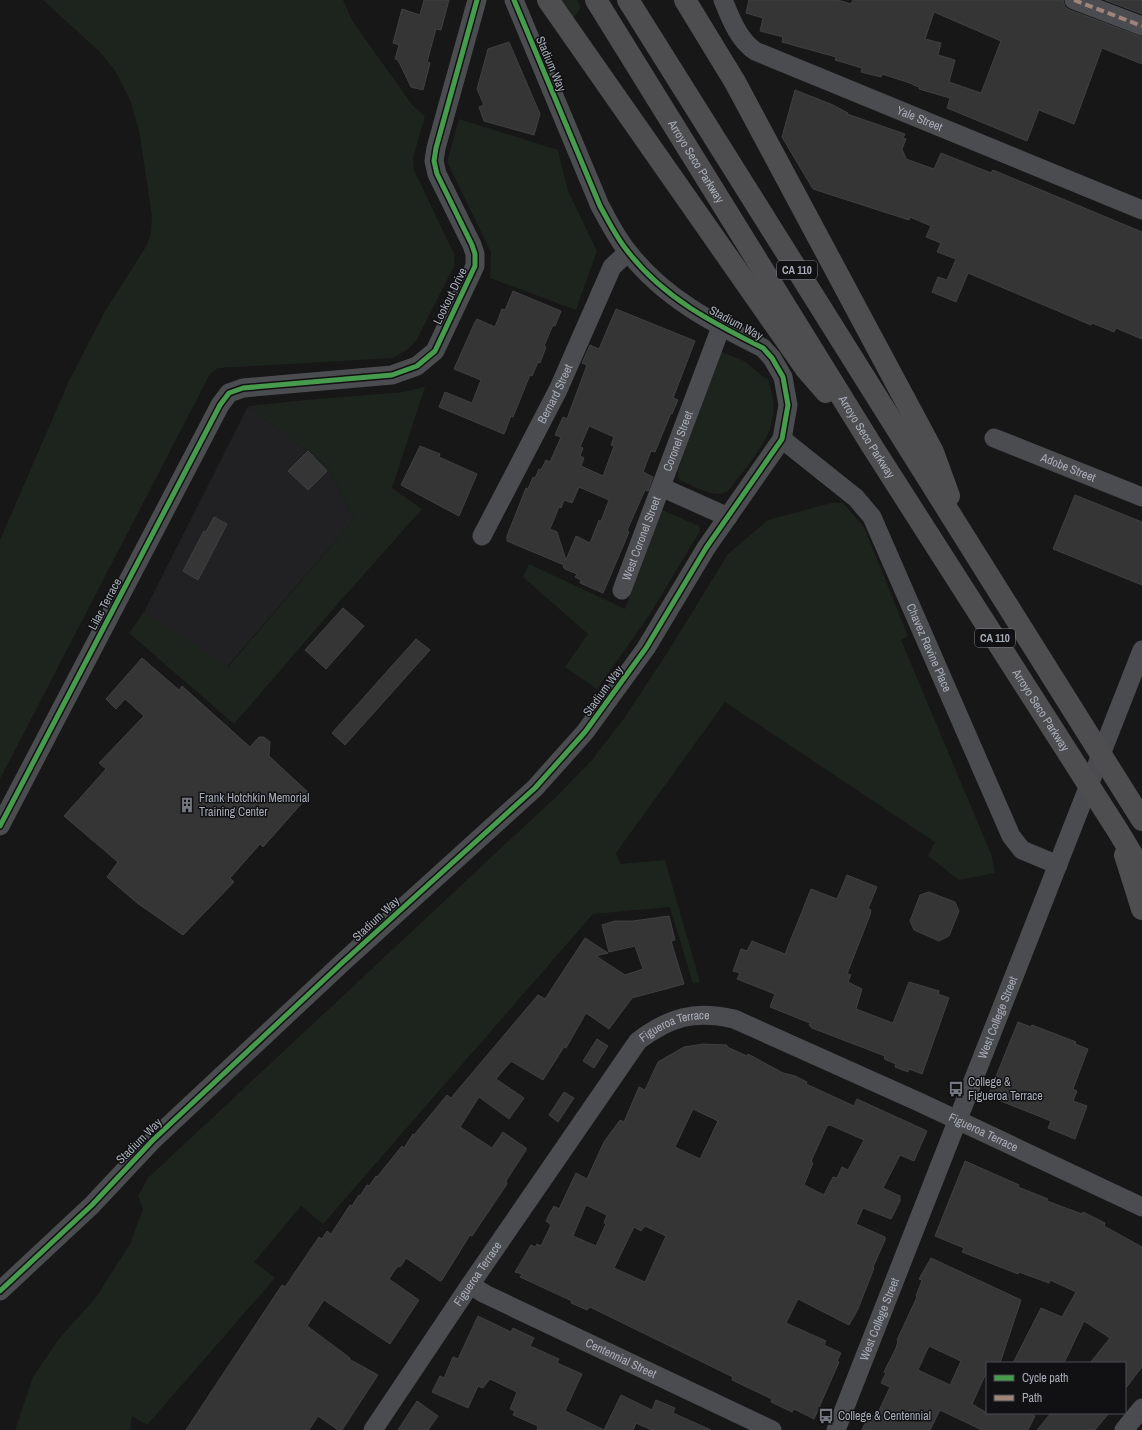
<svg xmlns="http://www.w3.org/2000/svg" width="1142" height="1430" font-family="'Archivo Narrow',sans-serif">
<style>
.built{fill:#212123}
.green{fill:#1d241e}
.building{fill:#353536;stroke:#3f4043;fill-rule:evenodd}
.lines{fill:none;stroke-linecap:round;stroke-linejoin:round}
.minor{stroke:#4b4c50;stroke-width:19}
.highway{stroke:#4e4e51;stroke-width:22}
.quiet{stroke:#a18479;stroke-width:4;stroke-dasharray:8 4;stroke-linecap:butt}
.cycleway-casing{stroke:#111113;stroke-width:8}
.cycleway{stroke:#469c4c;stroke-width:5}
.labels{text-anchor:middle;stroke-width:3;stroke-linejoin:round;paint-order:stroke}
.shield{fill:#111113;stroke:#7b7e86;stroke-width:1}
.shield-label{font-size:11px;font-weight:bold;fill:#a8adb8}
.street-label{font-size:12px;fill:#a8adb8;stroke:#111113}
.poi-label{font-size:12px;fill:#a8adb8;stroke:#111113;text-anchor:start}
</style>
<rect width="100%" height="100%" fill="#171717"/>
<path class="built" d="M 248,406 L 328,467 L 354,519 L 227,667 L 144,612 Z"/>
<g class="green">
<path d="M 43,0 L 343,0 L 353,22 L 413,106 L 425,116 L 413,158 L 414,170 L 454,254 L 454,266 L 416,341 L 408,349 L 393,358 L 218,368 L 210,374 L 0,779 L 0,540 L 69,381 L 104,313 L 147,245 L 151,232 L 152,216 L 139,130 L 130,100 L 116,72 L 100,52 Z"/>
<path d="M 559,0 L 577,0 L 581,7 L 573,19 Z"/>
<path d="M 459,119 L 558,150 L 568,191 L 597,251 L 576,310 L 490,278 L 491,252 L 447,162 Z"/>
<path d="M 719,351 L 744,361 L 766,379 L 768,378 C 771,390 775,402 773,415 C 770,443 744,469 728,491 C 715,500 695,486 681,481 L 678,477 L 678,470 Z"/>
<path d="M 425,387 L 392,488 L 422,509 L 341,600 L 234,724 L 129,633 L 144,612 L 228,667 L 354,519 L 328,467 L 248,406 L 306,400 L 403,392 Z"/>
<path d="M 831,503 L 843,503 L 864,527 L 908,636 L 901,640 L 991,854 L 995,873 L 959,880 L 928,856 L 935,842 L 725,702 L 616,853 L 620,864 L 665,860 L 700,982 L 693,984 L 670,907 L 593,914 L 323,1224 L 301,1206 L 254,1262 L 275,1278 L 147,1425 L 132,1416 L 130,1430 L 15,1430 L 33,1377 L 58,1340 L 97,1296 L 130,1244 L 143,1209 L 138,1196 L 148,1178 L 558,795 L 592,760 L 625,717 L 669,650 L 728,554 L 768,520 Z"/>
<path d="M 662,510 L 699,526 L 700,531 L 650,614 L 597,689 L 565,667 L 588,634 L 523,577 L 529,564 L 625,609 Z"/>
</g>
<g class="building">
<path d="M 424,0 L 449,0 L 441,30 L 436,29 L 427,62 L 430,63 L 423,90 L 411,87 L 398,60 L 395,59 L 399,45 L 393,43 L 402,9 L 420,15 Z"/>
<path d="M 749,0 L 838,0 L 851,4 L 853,0 L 1063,0 L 1065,7 L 1070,10 L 1142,37 L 1142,64 L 1102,48 L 1074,124 L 1039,110 L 1027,141 L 947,108 L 950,98 L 919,89 L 919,87 L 913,85 L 913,84 L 882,74 L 881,77 L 861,72 L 862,68 L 835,60 L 836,57 L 782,42 L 783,37 L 760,31 L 763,18 L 746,13 ZM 934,12 L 1001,41 L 981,93 L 949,82 L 955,60 L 938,55 L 941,43 L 925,39 Z"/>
<path d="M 1105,0 L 1142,0 L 1142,14 Z"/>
<path d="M 509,42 L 540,114 L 534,135 L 484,121 L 479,107 L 484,105 L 477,89 L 488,49 Z"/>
<path d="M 795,90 L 833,105 L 848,113 L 847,114 L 905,134 L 903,138 L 906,139 L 902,149 L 906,159 L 934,169 L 941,153 L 991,173 L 993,170 L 1142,232 L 1142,339 L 1116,328 L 1114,332 L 1092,323 L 1091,325 L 968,273 L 956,302 L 932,292 L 938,277 L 947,280 L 956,259 L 937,252 L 941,243 L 926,237 L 931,226 L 910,217 L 909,220 L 813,189 L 782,137 Z"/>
<path d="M 513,291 L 561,311 L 555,326 L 553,325 L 544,346 L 546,347 L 540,363 L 538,362 L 532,376 L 530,375 L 513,417 L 511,416 L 504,434 L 439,407 L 445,392 L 472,403 L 481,380 L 454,369 L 475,322 L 477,319 L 495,327 L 502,309 L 505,310 Z"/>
<path d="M 616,309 L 695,341 L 673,398 L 678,400 L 672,414 L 671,413 L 655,452 L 651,451 L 643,472 L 653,477 L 648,491 L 645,490 L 636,510 L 627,531 L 629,532 L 603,593 L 580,583 L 581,580 L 575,577 L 577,574 L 565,569 L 563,567 L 564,565 L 507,541 L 507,536 L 526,488 L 528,489 L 533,477 L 535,478 L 539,469 L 541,470 L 546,460 L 550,462 L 561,437 L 555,435 L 563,417 L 567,419 L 587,365 L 582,363 L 590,345 L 599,349 ZM 589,426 L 614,437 L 611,445 L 614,446 L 603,476 L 581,466 L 584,458 L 580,456 L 583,448 L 580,447 ZM 579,487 L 609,500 L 601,521 L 599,520 L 590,543 L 576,536 L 566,560 L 557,532 L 550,529 L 559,507 L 561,508 L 564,500 L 572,503 Z"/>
<path d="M 420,446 L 440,454 L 439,457 L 477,474 L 459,516 L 401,485 Z"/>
<path d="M 308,451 L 327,471 L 308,490 L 288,471 Z"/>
<path d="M 1075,495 L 1142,522 L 1142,585 L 1053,549 Z"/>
<path d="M 214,517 L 227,524 L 198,580 L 183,571 L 204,531 L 206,532 Z"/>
<path d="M 343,608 L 364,626 L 326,669 L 305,650 Z"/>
<path d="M 416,639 L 430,650 L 345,745 L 332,733 Z"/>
<path d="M 142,658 L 179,690 L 182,686 L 250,747 L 259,737 L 264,737 L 270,742 L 269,756 L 310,794 L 263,847 L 260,844 L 230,878 L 234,882 L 183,935 L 137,903 L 107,877 L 118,862 L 64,816 L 106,769 L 99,763 L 144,716 L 125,699 L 116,709 L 106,699 Z"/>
<path d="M 847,875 L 877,887 L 868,909 L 871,910 L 870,915 L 847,974 L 851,975 L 848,982 L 862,989 L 856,1009 L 893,1023 L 909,982 L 939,991 L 938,994 L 949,998 L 922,1074 L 909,1069 L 908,1072 L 895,1067 L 896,1064 L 884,1059 L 885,1056 L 812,1028 L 809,1025 L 810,1023 L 770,1007 L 775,994 L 737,979 L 740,973 L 733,971 L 741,949 L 747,951 L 752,941 L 785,954 L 811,889 L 837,899 Z"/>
<path d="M 929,892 L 955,902 L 959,911 L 949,936 L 939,941 L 914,930 L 910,921 L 920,895 Z"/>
<path d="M 669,916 L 675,940 L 671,941 L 684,984 L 632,998 L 609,1029 L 586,1013 L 566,1048 L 564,1047 L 543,1080 L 511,1061 L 496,1079 L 524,1098 L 509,1119 L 479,1097 L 460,1127 L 492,1148 L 503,1132 L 526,1148 L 526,1150 L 506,1181 L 507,1184 L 472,1236 L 470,1235 L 442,1280 L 440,1281 L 406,1258 L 401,1266 L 397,1267 L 389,1279 L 419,1300 L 390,1344 L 324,1300 L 307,1326 L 350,1358 L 349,1359 L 378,1375 L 342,1430 L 338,1430 L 318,1416 L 309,1430 L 186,1430 L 282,1285 L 285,1287 L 319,1237 L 322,1239 L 327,1231 L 331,1234 L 350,1205 L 352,1206 L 359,1195 L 360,1196 L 367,1185 L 369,1186 L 376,1176 L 377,1177 L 402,1146 L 404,1148 L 413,1134 L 414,1135 L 447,1095 L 451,1098 L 538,995 L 545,999 L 585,938 L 608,953 L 596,956 L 625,975 L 643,969 L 635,946 L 609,952 L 602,925 L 615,921 L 633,921 Z"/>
<path d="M 1018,1022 L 1031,1027 L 1032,1025 L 1076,1042 L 1075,1044 L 1088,1049 L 1073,1089 L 1077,1091 L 1073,1101 L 1087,1106 L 1075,1139 L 1048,1128 L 1051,1121 L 988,1096 Z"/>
<path d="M 597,1039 L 608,1046 L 594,1068 L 583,1061 Z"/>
<path d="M 703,1044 L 727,1045 L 727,1047 L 747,1056 L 748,1054 L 783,1073 L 795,1076 L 807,1082 L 806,1084 L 854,1106 L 857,1099 L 927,1131 L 914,1161 L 900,1155 L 883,1188 L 900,1196 L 900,1201 L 891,1219 L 863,1208 L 856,1224 L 885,1237 L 885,1240 L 873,1267 L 874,1268 L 858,1309 L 849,1325 L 798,1299 L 786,1323 L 826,1341 L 824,1345 L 841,1353 L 837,1361 L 839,1362 L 814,1419 L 794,1409 L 792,1412 L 771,1402 L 772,1399 L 732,1380 L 733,1377 L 590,1307 L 587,1310 L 571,1303 L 572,1301 L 531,1282 L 520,1277 L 522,1274 L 515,1272 L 531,1245 L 535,1247 L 537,1244 L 541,1246 L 551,1225 L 546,1221 L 551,1211 L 554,1206 L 559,1209 L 576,1173 L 587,1179 L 604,1142 L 620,1120 L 624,1122 L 639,1087 L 645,1090 L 658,1062 L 684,1047 ZM 693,1109 L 718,1121 L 700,1159 L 675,1147 ZM 830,1125 L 864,1140 L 848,1170 L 842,1167 L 837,1178 L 833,1177 L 824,1195 L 804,1185 L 813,1163 L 811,1163 L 812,1159 L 827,1126 ZM 586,1205 L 607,1215 L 604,1223 L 606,1224 L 596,1246 L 573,1236 ZM 645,1226 L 666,1236 L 645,1282 L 614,1268 L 634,1227 L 641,1231 Z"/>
<path d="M 564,1092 L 574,1098 L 558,1122 L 549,1115 Z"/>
<path d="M 965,1161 L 1019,1185 L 1018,1187 L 1048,1199 L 1047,1201 L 1082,1214 L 1083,1212 L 1105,1223 L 1104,1226 L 1142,1247 L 1142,1367 L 1125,1389 L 1125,1363 L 1090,1363 L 1110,1338 L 1084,1321 L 1064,1363 L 1013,1363 L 1041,1308 L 1062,1317 L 1076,1292 L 1050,1280 L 1049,1283 L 1019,1272 L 1018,1274 L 962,1252 L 964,1248 L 935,1236 Z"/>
<path d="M 931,1258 L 1021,1300 L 1000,1363 L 987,1363 L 987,1371 L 972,1404 L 987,1413 L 1029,1413 L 1035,1416 L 1028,1430 L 982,1430 L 940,1410 L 930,1430 L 862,1430 L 869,1414 L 876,1417 L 890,1387 L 881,1383 L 886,1373 L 884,1372 L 896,1348 L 898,1341 L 897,1340 L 917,1297 L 916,1296 L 922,1280 L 919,1279 ZM 929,1346 L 961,1361 L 950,1385 L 918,1370 Z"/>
<path d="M 478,1316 L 511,1332 L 513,1328 L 534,1338 L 530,1346 L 559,1359 L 557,1363 L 582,1374 L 565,1411 L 604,1430 L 621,1395 L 652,1410 L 656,1400 L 675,1408 L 673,1413 L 711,1430 L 652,1430 L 636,1423 L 633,1430 L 537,1430 L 538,1426 L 513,1415 L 515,1411 L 510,1409 L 517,1392 L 490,1379 L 483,1388 L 478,1386 L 468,1408 L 432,1392 L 440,1376 L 444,1378 L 453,1357 L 458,1359 Z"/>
<path d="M 417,1401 L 438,1416 L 428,1430 L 398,1430 Z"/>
<path d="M 1051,1413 L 1109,1413 L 1095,1430 L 1037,1430 Z"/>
</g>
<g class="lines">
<g class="minor">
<path id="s1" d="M 723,0 C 731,19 738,39 755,51 L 1142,210"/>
<path d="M 1074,0 L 1142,26"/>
<path id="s2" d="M 994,438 L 1142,497"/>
<path id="s3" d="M 782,439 L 856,498 L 872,517 L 1011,836 L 1022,850 L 1058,865"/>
<path d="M 661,487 L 728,517"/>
<path id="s4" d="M 482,536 L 558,390 L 612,267 L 628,252"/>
<path id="s5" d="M 622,590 L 721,327"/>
<path d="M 0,826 L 220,405 L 229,393 L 243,388 L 392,375 L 417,366 L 435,351 L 475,266 L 475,254 L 472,245 L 437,174 L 434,161 L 436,148 L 477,0"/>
<path id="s6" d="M 470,1285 L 485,1294 L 772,1430"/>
<path d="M 0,1291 L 92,1205 L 153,1140 L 342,963 L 535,788 L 585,732 L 646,648 L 706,548 L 782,439 L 788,405 L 783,377 L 772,358 L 763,348 C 713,323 664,298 629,253 C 617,239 609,222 600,206 L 514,0"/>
<path id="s7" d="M 373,1430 L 470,1285 L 638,1041 C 670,1017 694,1010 734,1019 L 919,1102 L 1142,1207"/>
<path id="s8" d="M 836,1430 L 1142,650"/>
<path d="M 1124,1430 L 1142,1408"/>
</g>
<g class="highway">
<path d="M 548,0 L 806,369 L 826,392"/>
<path id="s9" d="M 596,0 L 872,446 L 1118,831 L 1142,871"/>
<path d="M 628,0 L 1142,820"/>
<path d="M 685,0 L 735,82 L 933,452 L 949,496"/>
<path d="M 1125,855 L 1142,909"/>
</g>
<path class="quiet" d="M 1074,0 L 1142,26"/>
<defs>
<g id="cycleway">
<path d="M 0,826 L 220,405 L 229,393 L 243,388 L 392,375 L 417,366 L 435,351 L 475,266 L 475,254 L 472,245 L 437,174 L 434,161 L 436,148 L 477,0"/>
<path d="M 0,1291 L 92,1205 L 153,1140 L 342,963 L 535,788 L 585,732 L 646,648 L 706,548 L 782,439 L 788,405 L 783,377 L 772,358 L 763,348 C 713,323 664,298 629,253 C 617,239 609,222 600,206 L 514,0"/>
</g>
</defs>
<use href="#cycleway" class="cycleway-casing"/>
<use href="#cycleway" class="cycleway"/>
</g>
<defs>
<symbol id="building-bare" viewBox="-9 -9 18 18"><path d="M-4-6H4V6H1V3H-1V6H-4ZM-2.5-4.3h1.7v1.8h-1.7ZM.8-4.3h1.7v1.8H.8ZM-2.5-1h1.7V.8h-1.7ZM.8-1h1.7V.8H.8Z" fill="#757880" stroke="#111113" stroke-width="2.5" paint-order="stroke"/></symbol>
<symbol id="bus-bare" viewBox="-9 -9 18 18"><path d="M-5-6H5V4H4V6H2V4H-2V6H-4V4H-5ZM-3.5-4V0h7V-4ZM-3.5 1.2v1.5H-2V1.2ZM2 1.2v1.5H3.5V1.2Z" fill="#757880" stroke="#111113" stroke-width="2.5" paint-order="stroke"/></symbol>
</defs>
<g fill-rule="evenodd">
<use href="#building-bare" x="176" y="794" width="22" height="22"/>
<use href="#bus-bare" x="945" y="1078" width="22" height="22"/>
<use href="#bus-bare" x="815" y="1405" width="22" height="22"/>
</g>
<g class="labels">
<g class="shield">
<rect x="777" y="261" width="40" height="18" rx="3"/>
<rect x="975" y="629" width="40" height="18" rx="3"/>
</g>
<g class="shield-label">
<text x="797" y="274">CA 110</text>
<text x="995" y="642">CA 110</text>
</g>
<g class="street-label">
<text transform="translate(551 64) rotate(67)" y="4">Stadium Way</text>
<text dy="4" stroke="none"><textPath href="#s1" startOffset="239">Yale Street</textPath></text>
<text dy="4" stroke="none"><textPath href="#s9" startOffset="190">Arroyo Seco Parkway</textPath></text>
<text transform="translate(450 296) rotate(-64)" y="4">Lookout Drive</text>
<text transform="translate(736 323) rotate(28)" y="4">Stadium Way</text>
<text dy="4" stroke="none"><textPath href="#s4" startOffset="160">Bernard Street</textPath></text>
<text dy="4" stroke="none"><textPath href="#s9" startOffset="514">Arroyo Seco Parkway</textPath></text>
<text dy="4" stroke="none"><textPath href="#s5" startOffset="159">Coronel Street</textPath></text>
<text dy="4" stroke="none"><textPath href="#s2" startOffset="80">Adobe Street</textPath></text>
<text dy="4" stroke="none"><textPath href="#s5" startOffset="55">West Coronel Street</textPath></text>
<text transform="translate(105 604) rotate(-62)" y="4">Lilac Terrace</text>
<text dy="4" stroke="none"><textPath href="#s3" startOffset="262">Chavez Ravine Place</textPath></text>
<text transform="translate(603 691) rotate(-54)" y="4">Stadium Way</text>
<text dy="4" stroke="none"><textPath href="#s9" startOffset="838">Arroyo Seco Parkway</textPath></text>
<text transform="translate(376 919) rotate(-43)" y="4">Stadium Way</text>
<text dy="4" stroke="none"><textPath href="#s8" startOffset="443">West College Street</textPath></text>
<text dy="4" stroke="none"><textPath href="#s7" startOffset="511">Figueroa Terrace</textPath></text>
<text dy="4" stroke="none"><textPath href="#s7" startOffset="847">Figueroa Terrace</textPath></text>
<text transform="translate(139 1141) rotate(-45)" y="4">Stadium Way</text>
<text dy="4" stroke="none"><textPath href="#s7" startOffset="188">Figueroa Terrace</textPath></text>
<text dy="4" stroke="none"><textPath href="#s8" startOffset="119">West College Street</textPath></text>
<text dy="4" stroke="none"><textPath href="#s6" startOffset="168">Centennial Street</textPath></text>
</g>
<g class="poi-label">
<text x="199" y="802">Frank Hotchkin Memorial<tspan x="199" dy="14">Training Center</tspan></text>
<text x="968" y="1086">College &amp;<tspan x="968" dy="14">Figueroa Terrace</tspan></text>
<text x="838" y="1420">College &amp; Centennial</text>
</g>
</g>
<rect x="986" y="1362" width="140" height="52" fill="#111113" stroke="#4d4f55"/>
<rect x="994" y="1375" width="20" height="6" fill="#469c4c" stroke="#4d4f55"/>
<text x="1022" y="1382" font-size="12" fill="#a8adb8">Cycle path</text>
<rect x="994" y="1395" width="20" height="6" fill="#a18479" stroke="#4d4f55"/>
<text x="1022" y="1402" font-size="12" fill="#a8adb8">Path</text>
</svg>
